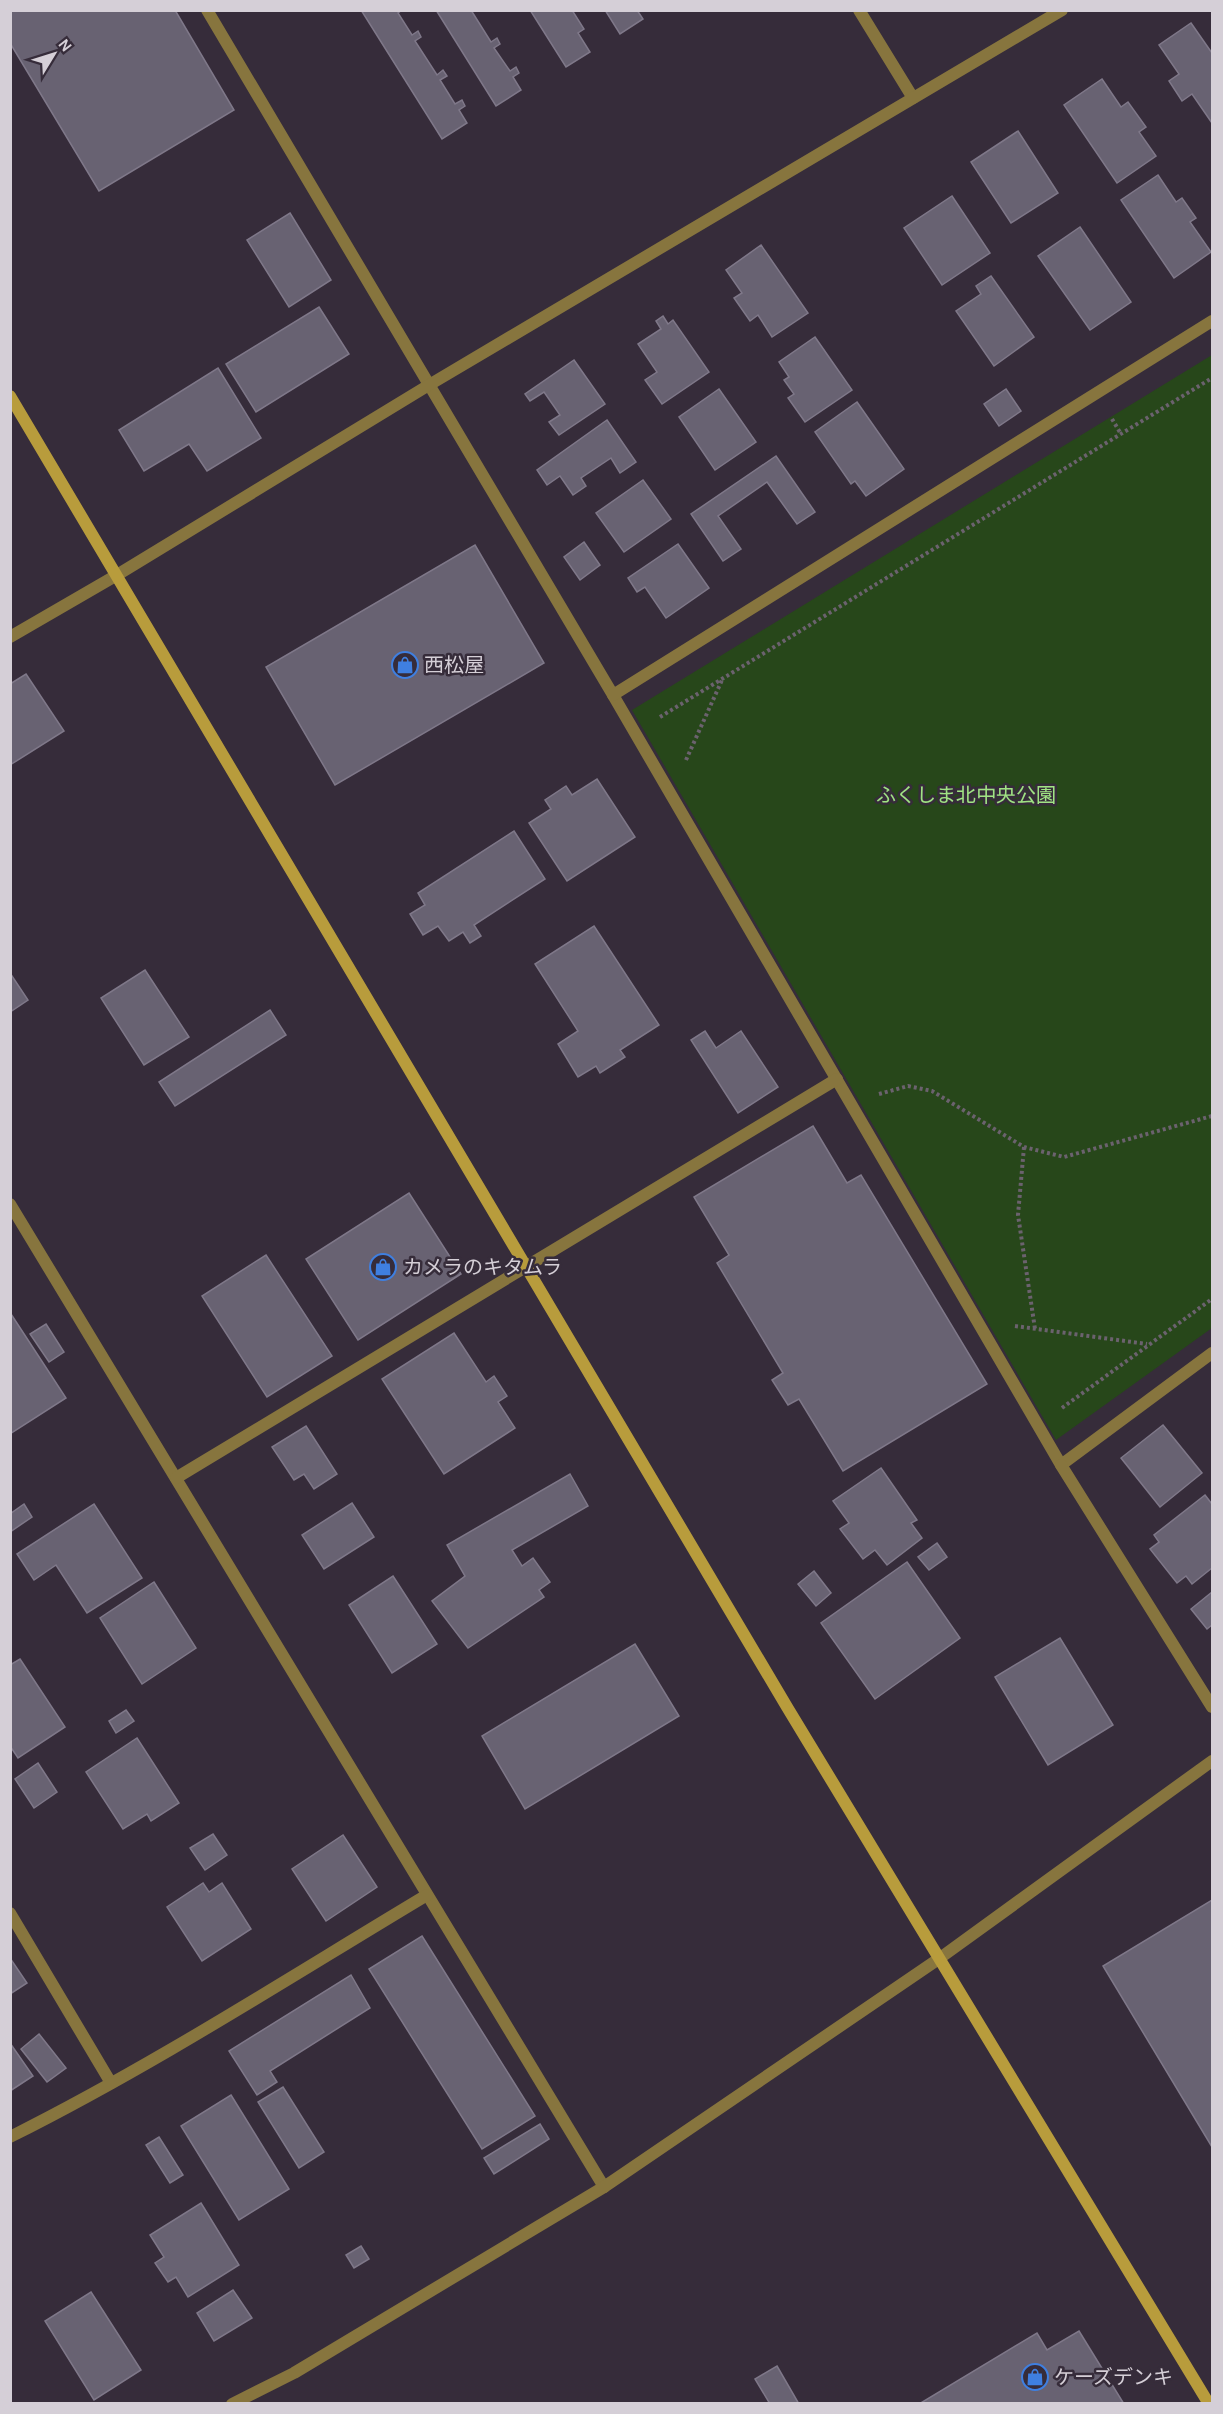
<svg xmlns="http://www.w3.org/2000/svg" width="1223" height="2414" font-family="Karla,'Noto Sans JP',sans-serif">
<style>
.green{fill:#27471a}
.building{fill:#686272;stroke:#7f7889;stroke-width:1.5}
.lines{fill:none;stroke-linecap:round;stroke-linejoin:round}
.path{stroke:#6b626e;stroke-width:4;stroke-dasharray:3 3;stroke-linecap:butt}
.street{stroke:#87753e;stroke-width:12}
.secondary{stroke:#b89c3c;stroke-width:12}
.labels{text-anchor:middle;stroke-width:5;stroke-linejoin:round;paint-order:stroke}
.poi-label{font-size:20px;fill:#d5cfd7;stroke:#362c3a;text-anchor:start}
.park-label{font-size:20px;fill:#a0e384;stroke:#362c3a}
</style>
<rect width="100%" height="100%" fill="#362c3a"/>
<path class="green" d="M 1212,355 L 1212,1328 L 1056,1440 L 632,710 Z"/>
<g class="building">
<path d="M 10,10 L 175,10 L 234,110 L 99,191 L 10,43 Z"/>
<path d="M 361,10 L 402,10 L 398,13 L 412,35 L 418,31 L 421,37 L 415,41 L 437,75 L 443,70 L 447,76 L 440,80 L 455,104 L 462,100 L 465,106 L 459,110 L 467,123 L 442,139 Z"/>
<path d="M 436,10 L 471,10 L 491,42 L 497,38 L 500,44 L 494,48 L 510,71 L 516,67 L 519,73 L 513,77 L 521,90 L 496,106 Z"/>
<path d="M 530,10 L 572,10 L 584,29 L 578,33 L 590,52 L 566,67 Z"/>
<path d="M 605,10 L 637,10 L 643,19 L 620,34 Z"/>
<path d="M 1191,23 L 1212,53 L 1212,123 L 1192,94 L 1182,101 L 1169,81 L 1179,74 L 1159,45 Z"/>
<path d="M 1102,79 L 1121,107 L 1128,102 L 1146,127 L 1139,132 L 1156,156 L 1117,183 L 1064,105 Z"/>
<path d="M 1018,131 L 1058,193 L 1011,223 L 971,162 Z"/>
<path d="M 1158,175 L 1176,202 L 1182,198 L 1196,218 L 1190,222 L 1211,252 L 1174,278 L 1121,200 Z"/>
<path d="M 952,196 L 990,253 L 942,285 L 904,228 Z"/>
<path d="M 290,213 L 331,280 L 289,307 L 247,240 Z"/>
<path d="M 1080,227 L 1131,302 L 1090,330 L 1038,256 Z"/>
<path d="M 761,245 L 808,313 L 772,337 L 758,315 L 750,321 L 734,298 L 742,293 L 726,270 Z"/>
<path d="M 991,276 L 1034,337 L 994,366 L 956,311 L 981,294 L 976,286 Z"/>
<path d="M 319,307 L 349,354 L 256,412 L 226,364 Z"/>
<path d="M 663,316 L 668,324 L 673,320 L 709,372 L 662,404 L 645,380 L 657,372 L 638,344 L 661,329 L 656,321 Z"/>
<path d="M 815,337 L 852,390 L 805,422 L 788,398 L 794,394 L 784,380 L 789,377 L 779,362 Z"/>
<path d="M 574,360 L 605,404 L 559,435 L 549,422 L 560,415 L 544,392 L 530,401 L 525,394 Z"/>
<path d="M 218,368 L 261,438 L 207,471 L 189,444 L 144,471 L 119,430 Z"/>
<path d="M 719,389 L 756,442 L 715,470 L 679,417 Z"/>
<path d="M 1006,389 L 1021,411 L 999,426 L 984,404 Z"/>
<path d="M 857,402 L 904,469 L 866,496 L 855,481 L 851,484 L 815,432 Z"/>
<path d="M 607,420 L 636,462 L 620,473 L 611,458 L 581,478 L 586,486 L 573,495 L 560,476 L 547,485 L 537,470 Z"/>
<path d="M 776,456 L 815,512 L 797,524 L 767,482 L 718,516 L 741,549 L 723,561 L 691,514 Z"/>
<path d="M 643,480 L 671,519 L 624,552 L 596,513 Z"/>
<path d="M 584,542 L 600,565 L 580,580 L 564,557 Z"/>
<path d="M 678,544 L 709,588 L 666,618 L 645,587 L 637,592 L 628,578 Z"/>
<path d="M 475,545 L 544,663 L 335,785 L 266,667 Z"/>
<path d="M 26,674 L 64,731 L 10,765 L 10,684 Z"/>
<path d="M 597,779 L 635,837 L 567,881 L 529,823 L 551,809 L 545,800 L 566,786 L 572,795 Z"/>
<path d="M 514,831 L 545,879 L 474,925 L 481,936 L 470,943 L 463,932 L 449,941 L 438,926 L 423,935 L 410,914 L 425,905 L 418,893 Z"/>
<path d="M 594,926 L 659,1025 L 620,1050 L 625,1057 L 600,1073 L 596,1066 L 578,1077 L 558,1044 L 578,1031 L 535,964 Z"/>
<path d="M 145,970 L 189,1037 L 144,1065 L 101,998 Z"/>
<path d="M 10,973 L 28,1000 L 10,1012 Z"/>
<path d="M 270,1010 L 286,1035 L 175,1106 L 159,1082 Z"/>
<path d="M 705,1031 L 716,1048 L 741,1031 L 778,1087 L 738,1113 L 691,1040 Z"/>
<path d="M 813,1126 L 847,1183 L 861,1175 L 987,1384 L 843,1471 L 799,1399 L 788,1405 L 772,1380 L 783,1373 L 717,1263 L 729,1255 L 694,1197 Z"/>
<path d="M 409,1193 L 461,1274 L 358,1340 L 306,1259 Z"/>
<path d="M 266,1255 L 332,1356 L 267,1397 L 202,1296 Z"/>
<path d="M 11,1314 L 66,1398 L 10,1434 L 10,1315 Z"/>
<path d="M 46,1324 L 64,1352 L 49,1362 L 30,1334 Z"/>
<path d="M 454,1333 L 486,1382 L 494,1376 L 507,1396 L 498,1402 L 515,1428 L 444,1474 L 382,1379 Z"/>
<path d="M 1163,1425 L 1202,1473 L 1160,1507 L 1121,1458 Z"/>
<path d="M 306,1426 L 337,1474 L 314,1489 L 304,1474 L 294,1480 L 272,1447 Z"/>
<path d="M 881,1468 L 917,1520 L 911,1523 L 922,1538 L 887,1565 L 875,1550 L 863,1559 L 840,1529 L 849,1523 L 833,1501 Z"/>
<path d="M 570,1474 L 588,1506 L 512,1550 L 522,1566 L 533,1558 L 550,1582 L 539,1590 L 544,1597 L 468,1648 L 432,1601 L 465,1576 L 447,1545 Z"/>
<path d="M 1205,1495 L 1212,1504 L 1212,1568 L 1192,1584 L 1186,1576 L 1177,1583 L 1150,1549 L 1159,1542 L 1154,1535 Z"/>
<path d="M 352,1503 L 374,1537 L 324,1569 L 302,1535 Z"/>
<path d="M 24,1504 L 32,1517 L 10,1532 L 10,1514 Z"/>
<path d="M 94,1504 L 142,1578 L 87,1613 L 56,1565 L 34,1580 L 17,1554 Z"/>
<path d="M 937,1543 L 947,1557 L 929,1570 L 918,1557 Z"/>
<path d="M 907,1562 L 960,1638 L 875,1699 L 821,1623 Z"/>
<path d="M 814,1571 L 831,1593 L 816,1606 L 798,1584 Z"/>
<path d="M 393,1576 L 437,1644 L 392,1673 L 349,1605 Z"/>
<path d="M 154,1582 L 196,1648 L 142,1684 L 100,1618 Z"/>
<path d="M 1212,1592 L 1212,1625 L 1207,1629 L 1191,1609 Z"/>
<path d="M 1060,1638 L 1113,1725 L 1048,1765 L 995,1677 Z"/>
<path d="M 635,1644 L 679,1716 L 525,1809 L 482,1736 Z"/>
<path d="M 20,1659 L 65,1727 L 18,1758 L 10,1746 L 10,1665 Z"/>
<path d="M 126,1710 L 134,1721 L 116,1733 L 109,1721 Z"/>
<path d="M 137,1738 L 179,1803 L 151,1821 L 147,1814 L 123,1829 L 86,1772 Z"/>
<path d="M 38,1763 L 57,1792 L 34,1808 L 15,1779 Z"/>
<path d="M 213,1834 L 227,1855 L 205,1870 L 190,1848 Z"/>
<path d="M 343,1835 L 377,1887 L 326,1921 L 292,1869 Z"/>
<path d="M 203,1883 L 209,1892 L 222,1883 L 251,1929 L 202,1961 L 167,1907 Z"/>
<path d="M 1212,1900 L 1212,2147 L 1103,1966 Z"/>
<path d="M 422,1936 L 535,2116 L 482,2149 L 369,1969 Z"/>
<path d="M 10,1958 L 27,1983 L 10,1994 Z"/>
<path d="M 351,1975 L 370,2008 L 270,2071 L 277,2082 L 257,2095 L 229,2051 Z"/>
<path d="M 39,2034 L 66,2068 L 47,2082 L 21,2049 Z"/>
<path d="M 10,2043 L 33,2076 L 10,2091 Z"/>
<path d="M 283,2087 L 324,2152 L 299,2168 L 258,2102 Z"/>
<path d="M 231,2095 L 289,2189 L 239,2220 L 181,2126 Z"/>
<path d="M 540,2124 L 549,2139 L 494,2174 L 484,2158 Z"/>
<path d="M 159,2137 L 183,2175 L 170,2183 L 146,2145 Z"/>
<path d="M 201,2203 L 239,2265 L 188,2297 L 176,2277 L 168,2282 L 155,2263 L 164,2257 L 150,2235 Z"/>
<path d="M 361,2246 L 369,2259 L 354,2268 L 346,2255 Z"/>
<path d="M 233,2290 L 252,2318 L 214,2341 L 197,2313 Z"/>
<path d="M 91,2292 L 141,2370 L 94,2400 L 45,2321 Z"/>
<path d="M 1079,2331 L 1124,2404 L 919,2404 L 1037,2333 L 1047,2350 Z"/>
<path d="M 777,2366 L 799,2404 L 770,2404 L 755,2379 Z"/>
</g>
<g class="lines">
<g class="path">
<path d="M 1112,419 L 1121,434"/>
<path d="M 660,717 L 1212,378"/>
<path d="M 686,760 L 722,680"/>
<path d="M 879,1094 L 908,1086 L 932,1091 L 1024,1147 L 1064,1157 L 1212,1116"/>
<path d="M 1024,1147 L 1018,1215 L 1035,1329"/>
<path d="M 1015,1326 L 1147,1344"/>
<path d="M 1062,1408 L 1212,1299"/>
</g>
<g class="street">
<path d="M 207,10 L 613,695 L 1061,1465 L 1212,1353"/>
<path d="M 859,10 L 913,98"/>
<path d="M 10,637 L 117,575 L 429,385 L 1062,10"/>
<path d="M 613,695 L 1212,321"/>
<path d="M 10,1204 L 604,2187"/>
<path d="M 1061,1465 L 1212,1707"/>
<path d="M 176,1478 L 837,1079"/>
<path d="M 10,1913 L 111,2083"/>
<path d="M 10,2137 C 154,2065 290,1977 427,1895"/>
<path d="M 232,2404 L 294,2373 L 604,2187 L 940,1958 L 1212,1761"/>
</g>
<path class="secondary" d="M 10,396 L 787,1707 L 1209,2404"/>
</g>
<defs>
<symbol id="shop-ring" viewBox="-11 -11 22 22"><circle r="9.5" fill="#362c3a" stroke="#3f7fe0" stroke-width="1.5"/><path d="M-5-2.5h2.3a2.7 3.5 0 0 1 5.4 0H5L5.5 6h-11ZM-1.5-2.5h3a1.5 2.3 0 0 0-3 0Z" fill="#3f7fe0"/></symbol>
</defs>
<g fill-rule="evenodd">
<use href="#shop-ring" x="390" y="650" width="30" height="30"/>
<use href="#shop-ring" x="368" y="1252" width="30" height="30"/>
<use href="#shop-ring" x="1020" y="2362" width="30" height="30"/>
</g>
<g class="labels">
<g class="poi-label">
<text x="424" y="672">西松屋</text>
<text x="403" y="1274">カメラのキタムラ</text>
<text x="1054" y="2384">ケーズデンキ</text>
</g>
<g class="park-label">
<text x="966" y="802">ふくしま北中央公園</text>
</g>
</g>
<rect width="1223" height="2414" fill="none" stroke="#d5cfd7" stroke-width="24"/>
<g transform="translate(54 54) rotate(52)" stroke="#362c3a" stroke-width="4.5" paint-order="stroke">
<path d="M0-4.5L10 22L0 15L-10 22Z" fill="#d5cfd7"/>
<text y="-9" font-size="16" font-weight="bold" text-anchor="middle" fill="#d5cfd7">N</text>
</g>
</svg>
